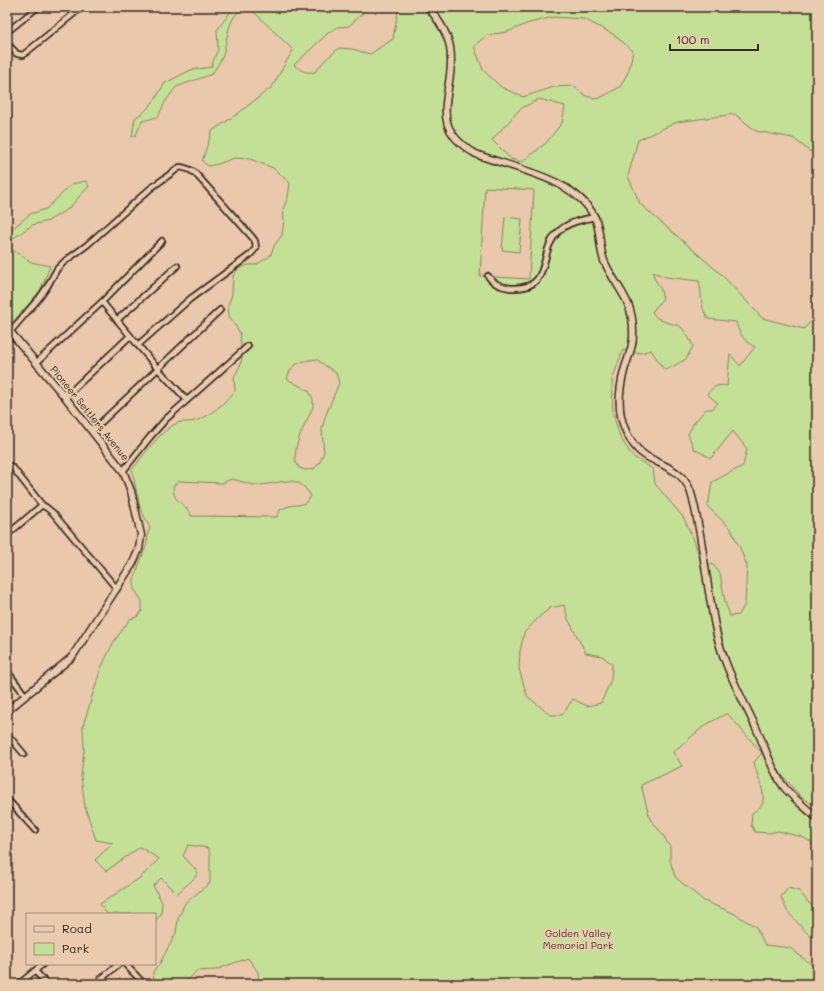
<svg xmlns="http://www.w3.org/2000/svg" width="824" height="991" font-family="Mali,sans-serif">
<style>
.green{fill:#c4e097;stroke:#80855a;fill-rule:evenodd}
.lines{fill:none;stroke-linecap:round;stroke-linejoin:round}
.street-casing{stroke:#3b2a1e;stroke-width:8}
.secondary-casing{stroke:#3b2a1e;stroke-width:9}
.street{stroke:#e9ccb0;stroke-width:4.5}
.secondary{stroke:#e9ccb0;stroke-width:6}
.labels{text-anchor:middle;stroke-width:4;stroke-linejoin:round;paint-order:stroke}
.street-label{font-size:10px;fill:#3b2a1e;stroke:#e9ccb0}
.park-label{font-size:10px;fill:#493c2a;stroke:#e9ccb0}
</style>
<rect width="100%" height="100%" fill="#e9c8ac"/>
<filter id="ink" filterUnits="userSpaceOnUse"><feTurbulence type="fractalNoise" baseFrequency=".025" numOctaves="2"/><feDisplacementMap in="SourceGraphic" scale="8" xChannelSelector="R" yChannelSelector="G"/><feConvolveMatrix kernelMatrix="1 2 1 2 8 2 1 2 1" color-interpolation-filters="sRGB"/></filter>
<g filter="url(#ink)">
<g class="green">
<path d="M 234,7 L 245,7 C 226,17 228,41 222,58 C 219,63 215,69 212,74 L 176,87 L 165,102 L 158,117 L 142,121 L 136,135 L 132,137 L 135,118 L 144,112 L 154,101 L 165,83 L 191,70 L 211,67 L 218,49 L 217,30 Z"/>
<path d="M 249,7 L 369,7 L 349,26 L 338,27 L 328,33 L 294,65 C 301,71 306,73 315,72 L 325,60 L 339,48 L 352,49 L 370,54 L 393,39 L 398,11 L 401,7 L 817,7 L 817,157 L 793,138 L 756,131 L 735,114 L 677,122 L 638,140 L 628,176 L 640,204 L 722,275 L 762,318 L 804,329 L 817,314 L 817,807 L 800,796 L 772,763 L 778,782 L 796,805 L 817,822 L 817,852 L 811,842 L 802,837 L 778,831 L 769,833 L 755,832 L 751,825 L 752,813 C 756,810 762,807 763,802 C 765,789 756,774 754,762 L 762,753 L 727,713 L 704,726 L 673,752 L 682,766 L 641,785 L 650,819 L 663,835 L 670,847 L 670,860 L 675,877 L 704,901 L 733,913 L 756,927 L 765,945 L 790,948 L 817,969 L 817,976 L 811,984 L 259,984 L 258,972 L 248,958 L 215,970 L 196,971 C 185,987 171,984 154,984 L 153,972 L 160,963 L 176,933 L 178,919 L 185,903 L 210,883 L 210,855 L 208,848 L 188,845 L 183,856 L 198,872 C 194,881 184,886 177,894 L 161,878 L 153,886 L 162,902 L 161,914 L 155,921 L 155,914 L 107,914 L 100,904 L 140,878 L 159,859 L 140,847 L 106,871 L 95,860 L 113,843 L 96,840 L 85,807 L 81,776 L 84,750 L 83,726 L 101,668 L 113,643 L 130,619 L 137,617 L 142,611 L 142,601 L 134,589 L 134,579 L 147,543 L 148,533 L 150,528 L 140,508 L 132,470 C 144,455 159,432 177,423 C 182,421 189,423 195,421 C 210,417 225,402 235,391 L 234,377 L 240,366 L 242,358 L 240,333 L 229,316 L 228,305 L 232,295 L 233,276 L 238,269 L 248,265 L 256,265 L 270,256 L 274,246 L 282,235 L 284,221 L 283,209 L 288,197 L 290,183 L 273,168 L 250,159 L 234,158 L 218,164 L 208,166 L 202,161 L 212,131 L 236,115 L 272,87 L 293,50 ZM 553,17 L 584,19 L 613,34 L 633,51 L 629,70 L 620,87 L 598,99 L 586,96 L 573,86 L 554,87 L 523,97 L 501,87 L 483,70 L 474,46 L 487,35 L 507,32 L 529,23 ZM 539,99 L 565,106 L 562,123 L 546,143 L 522,162 L 511,159 L 492,140 L 520,109 ZM 485,187 L 534,190 L 529,279 L 480,276 ZM 653,272 L 666,277 L 699,281 C 703,296 699,305 708,319 L 736,322 C 739,333 745,343 755,347 L 740,366 L 730,354 L 727,386 C 717,384 713,387 707,394 L 718,403 L 712,409 L 706,409 L 694,423 L 688,434 L 694,449 L 711,458 L 733,431 L 747,449 L 743,466 L 712,482 L 708,507 L 731,529 L 740,548 L 747,566 L 745,604 L 739,615 L 730,616 L 725,602 L 720,573 L 713,565 L 700,560 L 694,540 L 683,517 L 655,484 L 653,469 L 632,456 L 620,437 L 613,414 L 612,380 L 623,350 L 641,353 L 651,350 L 662,367 L 666,370 L 686,359 L 693,346 L 688,336 L 680,326 L 665,322 L 657,318 L 652,312 L 663,298 L 660,288 L 654,278 ZM 316,359 L 336,373 L 339,383 L 325,417 L 322,430 L 324,452 L 320,462 L 314,469 L 305,470 L 299,468 L 295,460 L 296,448 L 300,435 L 313,407 L 313,399 L 309,391 L 287,379 C 292,362 299,362 316,359 ZM 231,479 C 240,480 246,484 255,485 C 278,486 296,470 311,496 C 305,507 299,504 289,506 C 286,507 283,509 280,510 L 277,517 L 191,516 C 186,502 173,505 173,486 L 179,481 L 223,483 ZM 564,605 L 568,619 L 586,653 L 602,656 L 612,664 L 611,680 L 601,703 L 587,706 L 573,699 L 562,715 L 550,715 L 527,696 L 519,669 L 520,651 L 524,633 L 538,618 L 550,608 Z"/>
<path d="M 86,181 L 89,186 L 68,209 L 48,221 L 32,225 L 11,240 L 11,249 L 31,262 L 50,266 L 40,291 L 10,325 L 7,321 L 7,233 L 30,214 L 46,209 L 72,184 Z"/>
<path d="M 505,217 L 522,219 L 519,252 L 502,250 Z"/>
<path d="M 788,888 L 799,891 L 808,902 L 817,910 L 817,939 L 809,935 L 787,911 L 781,897 Z"/>
</g>
<g class="lines">
<defs>
<g id="street">
<path d="M 7,32 L 38,7"/>
<path d="M 7,43 L 17,54 L 23,55 L 82,7"/>
<path d="M 488,276 C 493,284 501,287 511,288 C 554,290 537,252 558,232 C 568,222 581,220 595,217"/>
<path d="M 102,302 L 158,369 L 187,400"/>
<path d="M 117,320 L 177,266"/>
<path d="M 10,332 L 40,297 L 47,287 L 57,269 L 64,262 L 87,245 L 151,188 L 180,167 C 186,168 190,169 195,173 L 252,237 L 255,241 L 256,248 L 250,255 L 190,299 L 138,345"/>
<path d="M 36,363 L 102,302 L 162,241"/>
<path d="M 65,397 L 130,336"/>
<path d="M 92,431 L 220,310"/>
<path d="M 7,466 L 10,466 L 13,468 L 42,505 L 47,508 L 53,513 L 117,589"/>
<path d="M 123,471 L 150,437 L 166,419 L 248,346"/>
<path d="M 7,535 L 42,505"/>
<path d="M 7,671 L 25,695"/>
<path d="M 7,734 L 24,754"/>
<path d="M 7,799 L 35,830"/>
<path d="M 125,964 L 144,984"/>
<path d="M 35,971 L 47,984"/>
<path d="M 19,984 L 43,964"/>
<path d="M 95,984 L 119,964"/>
</g>
<g id="secondary">
<path d="M 428,7 C 438,19 447,32 450,47 C 457,92 423,124 476,154 C 514,169 576,178 595,218 C 602,233 598,251 606,265 C 620,293 634,301 633,336 C 633,348 627,360 624,371 C 620,386 618,401 621,416 C 624,431 633,448 646,456 C 663,466 682,470 690,490 C 695,504 697,520 700,534 C 705,565 709,596 715,626 C 722,664 742,697 758,732 C 766,750 772,771 784,787 C 793,798 806,808 817,818"/>
<path d="M 7,328 L 65,397 L 123,471 L 131,491 L 141,535 L 139,549 L 133,563 L 72,657 L 7,711"/>
</g>
</defs>
<use href="#street" class="street-casing"/>
<use href="#secondary" class="secondary-casing"/>
<use href="#street" class="street"/>
<use href="#secondary" class="secondary"/>
</g>
</g>
<g class="labels">
<g class="street-label">
<text transform="translate(90 413) rotate(51)" y="4">Pioneer Settlers Avenue</text>
</g>
<g class="park-label">
<text x="578" y="937">Golden Valley<tspan x="578" dy="12">Memorial Park</tspan></text>
</g>
</g>
<rect width="824" height="991" fill="none" stroke="#e9ccb0" stroke-width="24"/>
<rect x="12" y="12" width="800" height="967" fill="none" stroke="#3b2a1e" stroke-width="1.5" filter="url(#ink)"/>
<rect x="26" y="913" width="130" height="52" fill="#e9ccb0" stroke="#a38b76"/>
<rect x="34" y="926" width="20" height="6" fill="#e9ccb0" stroke="#a38b76"/>
<text x="62" y="933" font-size="12" fill="#3b2a1e">Road</text>
<rect x="34" y="943" width="20" height="12" fill="#c4e097" stroke="#a38b76"/>
<text x="62" y="953" font-size="12" fill="#3b2a1e">Park</text>
<path d="M670 44v6h88v-6" fill="none" stroke="#3b2a1e" stroke-width="2"/>
<text x="676" y="44" font-size="12" fill="#3b2a1e" stroke="#e9ccb0" stroke-width="3" paint-order="stroke">100 m</text>
</svg>
